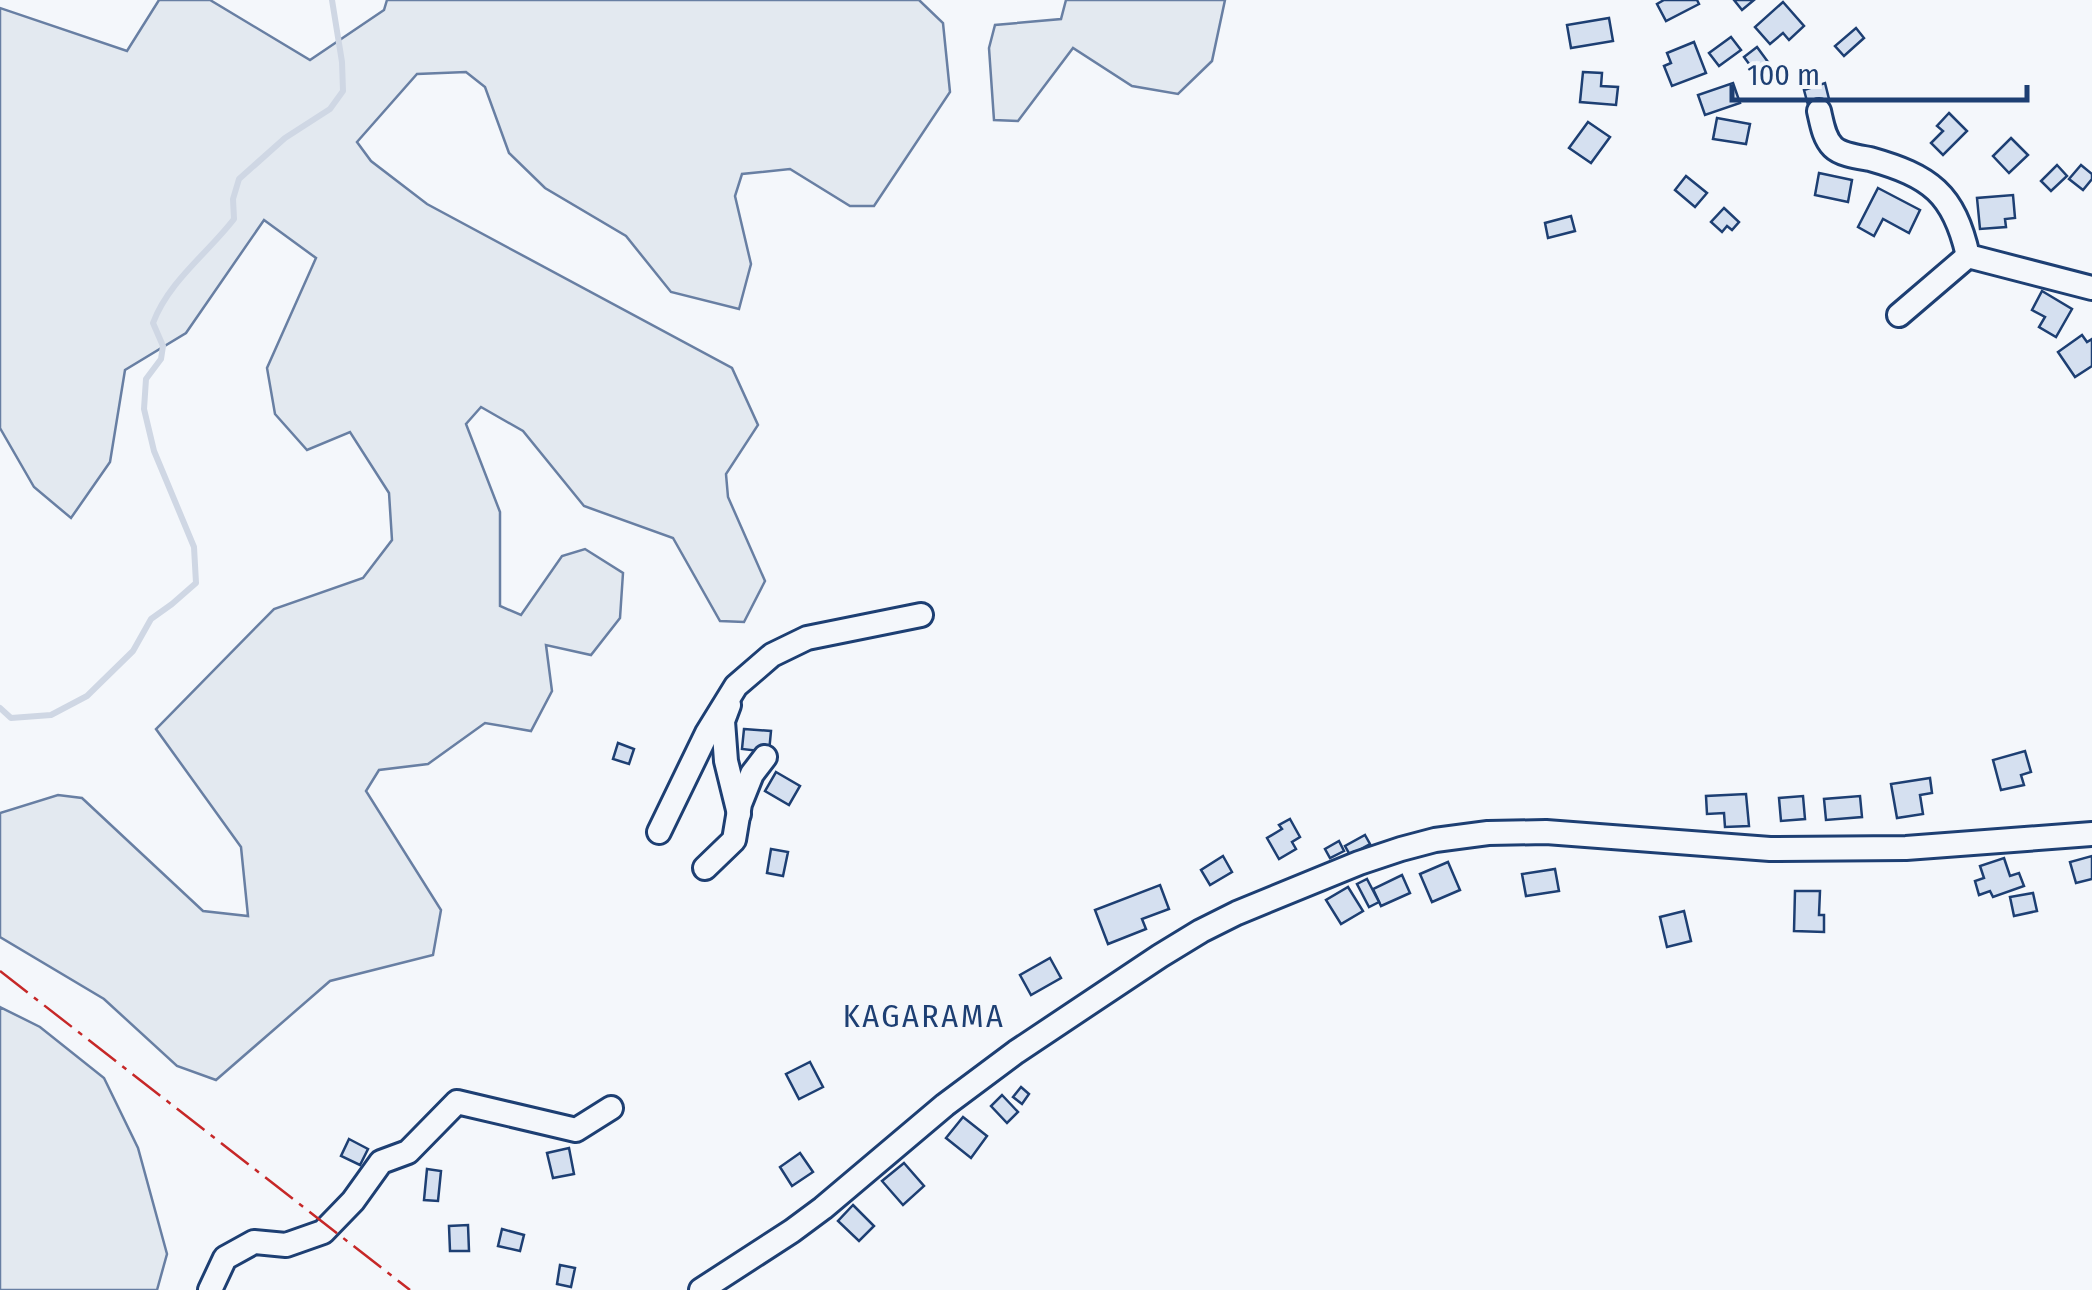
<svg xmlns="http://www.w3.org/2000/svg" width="2092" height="1290" font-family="'Fira Sans Condensed',sans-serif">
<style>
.green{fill:#e3e9f0;stroke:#687fa3;stroke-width:2.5}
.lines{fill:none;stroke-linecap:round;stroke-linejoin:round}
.stream{stroke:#cfd7e4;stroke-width:6}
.building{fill:#d5e0f0;stroke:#1d3f73;stroke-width:2.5}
.minor-casing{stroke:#1d3f73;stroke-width:28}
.minor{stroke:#f4f7fb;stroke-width:22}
.power{stroke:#c62828;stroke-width:2.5;stroke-dasharray:35 8 5 8;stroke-linecap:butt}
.labels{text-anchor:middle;stroke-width:8;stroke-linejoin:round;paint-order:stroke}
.quarter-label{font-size:32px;letter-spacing:2.5px;fill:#1d3f73;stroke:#f4f7fb}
</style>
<rect width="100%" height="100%" fill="#f4f7fb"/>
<g class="green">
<path d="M 159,0 L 210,0 L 310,60 L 384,10 L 387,0 L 919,0 L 943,23 L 950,92 L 874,206 L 850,206 L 790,169 L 742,174 L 735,196 L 751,264 L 739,309 L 671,292 L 626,236 L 545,188 L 509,153 L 485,87 L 466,72 L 417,74 L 357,142 L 371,161 L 427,204 L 732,368 L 758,425 L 726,474 L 728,497 L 765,581 L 744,622 L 720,621 L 673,538 L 584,506 L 523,431 L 481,407 L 466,424 L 500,512 L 500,606 L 521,615 L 562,556 L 585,549 L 623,573 L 620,618 L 591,655 L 546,645 L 552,691 L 531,731 L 485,723 L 428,764 L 379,770 L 366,791 L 441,910 L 433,955 L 330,981 L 216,1080 L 177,1066 L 104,999 L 0,937 L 0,813 L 58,795 L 82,798 L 203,911 L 248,916 L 241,847 L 156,729 L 274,609 L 363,578 L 392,540 L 389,493 L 350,432 L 307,450 L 275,414 L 267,368 L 316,258 L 264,220 L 186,333 L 125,370 L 110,462 L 71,518 L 34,487 L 0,428 L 0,8 L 127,51 Z"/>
<path d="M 1066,0 L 1225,0 L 1212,61 L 1178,94 L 1132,86 L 1073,48 L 1018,121 L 994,120 L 989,48 L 995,25 L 1061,19 Z"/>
<path d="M 0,1007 L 40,1027 L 104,1078 L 138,1148 L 167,1254 L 157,1290 L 0,1290 Z"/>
</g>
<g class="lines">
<path class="stream" d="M 0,708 L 11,718 L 51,715 L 87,696 L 133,651 L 151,619 L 172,604 L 196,583 L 194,547 L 154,451 L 144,409 L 146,379 L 161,359 L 163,346 L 153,323 C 169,281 207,254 234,219 L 233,199 L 239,179 L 285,138 L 330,109 L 343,91 L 342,62 L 332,0"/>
</g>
<g class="building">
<path d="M 1664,0 L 1697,0 L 1699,4 L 1666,21 L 1657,4 Z"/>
<path d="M 1734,0 L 1754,0 L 1742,10 Z"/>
<path d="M 1783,2 L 1804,26 L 1789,40 L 1783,33 L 1770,44 L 1755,27 Z"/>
<path d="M 1609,18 L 1613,41 L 1571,48 L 1567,25 Z"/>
<path d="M 1856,28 L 1864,38 L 1844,56 L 1835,46 Z"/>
<path d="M 1731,37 L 1741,50 L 1719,66 L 1709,53 Z"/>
<path d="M 1694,42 L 1706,73 L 1672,86 L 1664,66 L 1671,63 L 1667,53 Z"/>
<path d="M 1757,47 L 1768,62 L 1755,72 L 1744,57 Z"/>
<path d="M 1583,72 L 1602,73 L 1601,86 L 1618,87 L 1616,105 L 1580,102 Z"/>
<path d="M 1733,83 L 1740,103 L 1705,115 L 1698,95 Z"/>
<path d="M 1825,83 L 1829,99 L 1808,105 L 1804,90 Z"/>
<path d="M 1949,113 L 1967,131 L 1943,155 L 1931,143 L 1943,131 L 1937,126 Z"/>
<path d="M 1717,118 L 1750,124 L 1746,144 L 1713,139 Z"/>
<path d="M 1588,122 L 1610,137 L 1591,163 L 1569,148 Z"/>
<path d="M 2011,138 L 2028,155 L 2009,173 L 1993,156 Z"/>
<path d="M 2057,165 L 2067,176 L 2051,191 L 2041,181 Z"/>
<path d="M 2081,165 L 2092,174 L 2092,179 L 2083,190 L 2069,179 Z"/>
<path d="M 1819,173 L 1852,180 L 1848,202 L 1815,195 Z"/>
<path d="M 1686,176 L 1707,193 L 1695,207 L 1675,190 Z"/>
<path d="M 1878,188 L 1920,210 L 1909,233 L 1883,219 L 1874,236 L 1858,227 Z"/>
<path d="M 2013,195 L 2015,218 L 2005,219 L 2006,227 L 1980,229 L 1977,198 Z"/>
<path d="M 1724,208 L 1739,222 L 1732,230 L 1727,226 L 1722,232 L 1711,222 Z"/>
<path d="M 1571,216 L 1575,231 L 1548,238 L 1545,223 Z"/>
<path d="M 2042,291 L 2072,309 L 2056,337 L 2039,327 L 2045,317 L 2032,310 Z"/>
<path d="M 2082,335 L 2087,342 L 2092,339 L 2092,366 L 2075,377 L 2058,352 Z"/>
<path d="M 744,729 L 771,731 L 769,752 L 742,749 Z"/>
<path d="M 618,743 L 634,749 L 629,764 L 613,759 Z"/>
<path d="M 2025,751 L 2031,772 L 2021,775 L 2024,785 L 2001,790 L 1993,760 Z"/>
<path d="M 776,772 L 800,786 L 789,805 L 765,791 Z"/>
<path d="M 1930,778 L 1932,793 L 1920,795 L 1923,814 L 1897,818 L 1891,784 Z"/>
<path d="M 1746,794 L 1749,826 L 1725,827 L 1724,813 L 1707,814 L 1706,796 Z"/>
<path d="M 1803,796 L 1805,819 L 1781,821 L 1779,798 Z"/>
<path d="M 1860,796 L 1862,817 L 1826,820 L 1824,799 Z"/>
<path d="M 1290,819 L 1300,837 L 1292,842 L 1296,849 L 1279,859 L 1267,838 L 1282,829 L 1279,825 Z"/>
<path d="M 1365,835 L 1370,844 L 1350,855 L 1345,846 Z"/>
<path d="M 1339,841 L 1344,851 L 1330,858 L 1325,849 Z"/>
<path d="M 771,849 L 788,852 L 783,876 L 767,873 Z"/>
<path d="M 1223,856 L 1232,872 L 1210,885 L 1201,870 Z"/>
<path d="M 2092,856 L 2092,879 L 2076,883 L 2070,862 Z"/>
<path d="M 2004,858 L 2010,876 L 2019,873 L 2024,886 L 1993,897 L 1990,891 L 1979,895 L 1975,881 L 1984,878 L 1980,866 Z"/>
<path d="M 1448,862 L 1460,890 L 1432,902 L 1420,874 Z"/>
<path d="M 1555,869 L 1559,891 L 1526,896 L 1522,874 Z"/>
<path d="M 1402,875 L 1410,893 L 1381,906 L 1373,889 Z"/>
<path d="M 1367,879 L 1379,902 L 1369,907 L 1357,884 Z"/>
<path d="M 1160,885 L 1169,909 L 1142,919 L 1146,929 L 1108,944 L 1095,910 Z"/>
<path d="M 1348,887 L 1363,911 L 1341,924 L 1326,900 Z"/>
<path d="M 1795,891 L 1820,891 L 1819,915 L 1824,915 L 1824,932 L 1794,931 Z"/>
<path d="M 2033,893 L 2037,911 L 2014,916 L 2010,897 Z"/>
<path d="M 1684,911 L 1691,941 L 1667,947 L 1660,917 Z"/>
<path d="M 1050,958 L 1061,978 L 1031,995 L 1020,975 Z"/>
<path d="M 810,1062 L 823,1087 L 799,1099 L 786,1074 Z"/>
<path d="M 1021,1087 L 1029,1094 L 1022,1104 L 1013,1097 Z"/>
<path d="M 1002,1095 L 1018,1112 L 1007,1123 L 991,1106 Z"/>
<path d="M 963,1117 L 987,1136 L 971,1158 L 946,1138 Z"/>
<path d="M 349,1139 L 368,1149 L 360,1165 L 341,1156 Z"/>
<path d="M 569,1148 L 574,1174 L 553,1178 L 547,1153 Z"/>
<path d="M 800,1153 L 813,1172 L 792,1186 L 780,1167 Z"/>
<path d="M 904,1163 L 924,1186 L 903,1205 L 882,1181 Z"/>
<path d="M 427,1169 L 441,1171 L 438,1201 L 424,1200 Z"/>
<path d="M 853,1205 L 874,1226 L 859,1241 L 838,1221 Z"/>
<path d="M 468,1225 L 469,1251 L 450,1251 L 449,1226 Z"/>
<path d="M 502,1229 L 524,1235 L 520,1251 L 498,1246 Z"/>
<path d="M 560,1265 L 575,1268 L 571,1287 L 557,1284 Z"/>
</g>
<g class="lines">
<defs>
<g id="minor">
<path d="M 1819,111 C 1822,124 1824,138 1833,147 C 1841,155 1859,157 1870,159 C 1930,176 1954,193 1968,256 L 2092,288"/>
<path d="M 1899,315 L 1968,256"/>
<path d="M 729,705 L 723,721 L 726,761 L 739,814"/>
<path d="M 659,832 L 707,733 L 736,686 L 772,655 L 807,638 L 921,615"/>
<path d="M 705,868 L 734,840 L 740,804 L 752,774 L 765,757"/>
<path d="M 210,1290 L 225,1258 L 254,1242 L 286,1245 L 323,1232 L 353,1201 L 381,1162 L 408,1152 L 457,1102 L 576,1130 L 611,1108"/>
<path d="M 701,1290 L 792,1231 L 823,1208 L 945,1105 L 1016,1052 L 1160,956 L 1201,931 L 1237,913 L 1359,863 L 1401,849 L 1435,840 L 1488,833 L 1546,832 L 1770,849 L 1906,848 L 2092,834"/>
</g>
</defs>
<use href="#minor" class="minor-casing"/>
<use href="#minor" class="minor"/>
<path class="power" d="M 0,971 L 410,1290"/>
</g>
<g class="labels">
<g class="quarter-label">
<text x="924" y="1027">KAGARAMA</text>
</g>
</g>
<path d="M1732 85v15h295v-15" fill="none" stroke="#1d3f73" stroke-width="5"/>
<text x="1747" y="85" font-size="30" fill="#1d3f73" stroke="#f4f7fb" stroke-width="8" paint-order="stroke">100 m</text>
</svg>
